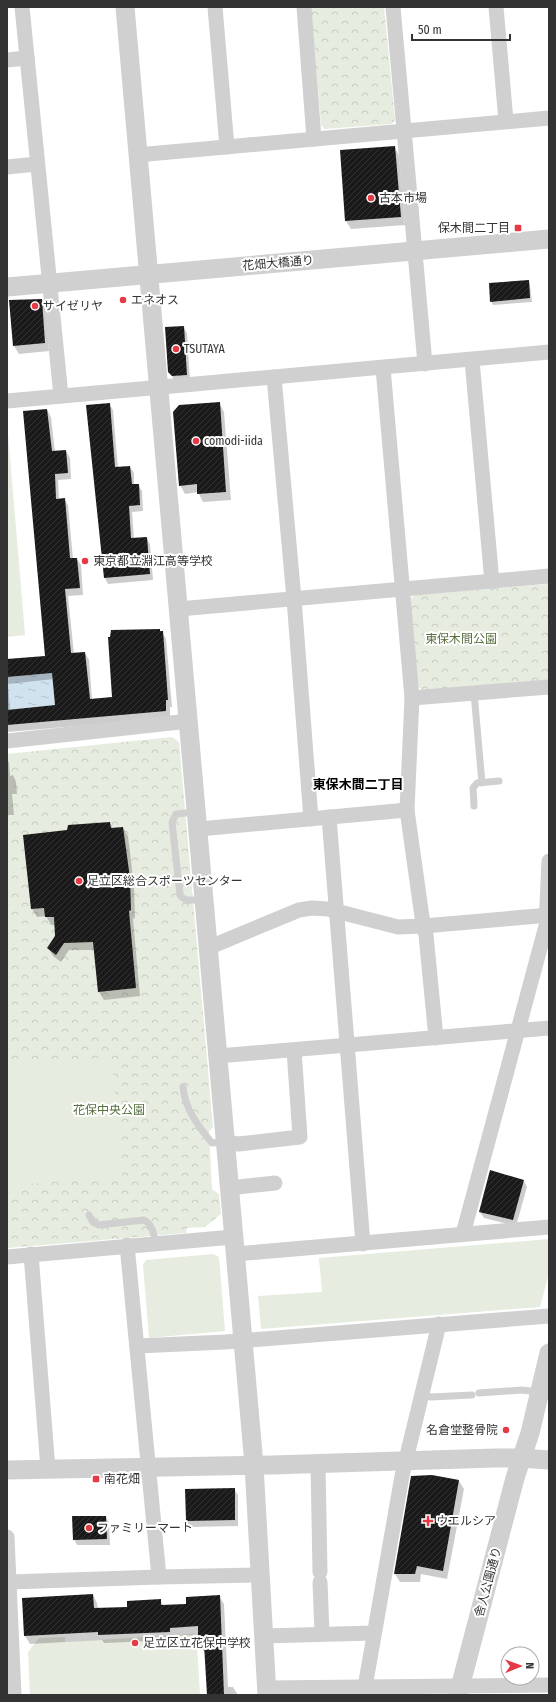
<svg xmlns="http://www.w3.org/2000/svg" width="556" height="1702" font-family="'Fira Sans Condensed','Noto Sans JP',sans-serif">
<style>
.park{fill:url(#park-crowns)}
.pitch{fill:#e6ecdf}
.water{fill:url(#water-ripples)}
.shadow{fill:#0003;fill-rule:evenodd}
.building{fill:url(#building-hatch)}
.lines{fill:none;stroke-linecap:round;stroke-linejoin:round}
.service{stroke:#d0d0d0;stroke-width:7}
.minor{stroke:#d0d0d0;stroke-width:15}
.tertiary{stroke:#d0d0d0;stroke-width:19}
.poi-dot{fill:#e63946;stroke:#fff;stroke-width:1.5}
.labels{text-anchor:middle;stroke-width:4;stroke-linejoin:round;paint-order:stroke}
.poi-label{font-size:12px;fill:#333;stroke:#fff;text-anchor:start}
.street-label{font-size:12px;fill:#333;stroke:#fff}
.park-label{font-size:12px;fill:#56703f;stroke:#fff}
.neighbourhood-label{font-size:13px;font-weight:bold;fill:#000;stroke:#fff}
</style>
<defs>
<pattern id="park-crowns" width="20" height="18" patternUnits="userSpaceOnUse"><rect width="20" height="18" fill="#e6ecdf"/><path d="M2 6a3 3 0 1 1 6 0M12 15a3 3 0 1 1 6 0" fill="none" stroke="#c6cbc0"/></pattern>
<pattern id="water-ripples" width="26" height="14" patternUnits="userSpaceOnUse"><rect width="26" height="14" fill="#cfe2ee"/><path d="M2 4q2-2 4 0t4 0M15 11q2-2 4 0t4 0" fill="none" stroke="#b2c2cd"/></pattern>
<pattern id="building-hatch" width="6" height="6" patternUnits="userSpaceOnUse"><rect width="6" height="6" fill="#1a1a1a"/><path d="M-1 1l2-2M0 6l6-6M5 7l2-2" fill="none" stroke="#333"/></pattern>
</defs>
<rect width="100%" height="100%" fill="#fff"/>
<g class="park">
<path d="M 311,7 L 384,7 L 395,120 L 391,124 L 325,129 L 321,125 Z"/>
<path d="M 549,584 L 549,678 L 547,680 L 423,691 L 416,685 L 410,600 L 414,595 Z"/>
<path d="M 172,737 L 179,742 L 213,1127 L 209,1132 L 212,1189 L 219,1194 L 221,1214 L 205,1227 L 187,1228 L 186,1233 L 7,1248 L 7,754 Z"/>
</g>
<g class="pitch">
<path d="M 7,421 L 25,635 L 7,637 Z"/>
<path d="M 7,759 L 8,773 L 13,774 L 15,789 L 10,790 L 12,810 L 7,810 Z"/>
<path d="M 112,1057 L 122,1176 L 7,1186 L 7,1066 Z"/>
<path d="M 549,1239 L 549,1273 L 540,1307 L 261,1329 L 258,1296 L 322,1292 L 319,1258 Z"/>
<path d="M 213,1254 L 219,1257 L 225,1331 L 149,1338 L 143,1265 L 146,1260 Z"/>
<path d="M 193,1634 L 193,1646 L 197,1646 L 200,1695 L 30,1695 L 28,1652 L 39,1638 L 65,1637 L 65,1642 Z"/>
</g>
<path class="water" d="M 52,673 L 55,705 L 8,710 L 7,677 Z"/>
<g class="shadow">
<path d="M 394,147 L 399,155 L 405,225 L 351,229 L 346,221 L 341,151 Z"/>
<path d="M 528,281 L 530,285 L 532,302 L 493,305 L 491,301 Z"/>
<path d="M 42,300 L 46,308 L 49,351 L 19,354 L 14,346 Z"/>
<path d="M 183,327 L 187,333 L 190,381 L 176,382 L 169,372 Z"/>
<path d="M 219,403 L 224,412 L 231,500 L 203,502 L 198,492 L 185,494 L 180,485 Z"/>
<path d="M 109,404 L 113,410 L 118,468 L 130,467 L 134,473 L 134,485 L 138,485 L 142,491 L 143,511 L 132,512 L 134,539 L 146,538 L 150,544 L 153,580 L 108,584 L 105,578 L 87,406 Z"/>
<path d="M 47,410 L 51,417 L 55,452 L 66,451 L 70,458 L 71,479 L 58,480 L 59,499 L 64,499 L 68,505 L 73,559 L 77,559 L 81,565 L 83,595 L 68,596 L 74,654 L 85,653 L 89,660 L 92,699 L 113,698 L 162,632 L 166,639 L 172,707 L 170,707 L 170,718 L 7,732 L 7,660 L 46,657 ZM 54,679 L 56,706 L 10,710 L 8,684 Z"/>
<path d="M 7,759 L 9,763 L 10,776 L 13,775 L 16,782 L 17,794 L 12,794 L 14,815 L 7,815 Z"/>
<path d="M 110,823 L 113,829 L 123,828 L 128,836 L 134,886 L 135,918 L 133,919 L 140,996 L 104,1000 L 99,992 L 95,950 L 69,950 L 61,962 L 53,956 L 48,948 L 56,937 L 55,925 L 51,925 L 46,916 L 37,917 L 32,909 L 68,831 Z"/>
<path d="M 524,1181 L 527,1187 L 516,1226 L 484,1218 L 480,1212 Z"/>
<path d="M 459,1481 L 464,1489 L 447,1579 L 421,1574 L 420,1582 L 400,1582 L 395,1574 Z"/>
<path d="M 234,1489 L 238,1495 L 238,1526 L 190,1527 L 187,1521 L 186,1490 Z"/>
<path d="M 106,1517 L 109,1523 L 110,1545 L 77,1545 L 74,1539 Z"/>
<path d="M 93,1595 L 97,1603 L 98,1609 L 129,1608 L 160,1600 L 164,1606 L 187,1605 L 219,1596 L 224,1604 L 228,1687 L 233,1687 L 238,1695 L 208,1695 L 206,1652 L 204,1652 L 199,1644 L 199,1635 L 174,1636 L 174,1640 L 104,1643 L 102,1640 L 30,1644 L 25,1636 Z"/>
</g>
<g class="building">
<path d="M 395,146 L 401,217 L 345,221 L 340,150 Z"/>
<path d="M 529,280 L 530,298 L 490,302 L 489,283 Z"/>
<path d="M 42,299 L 45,343 L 13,346 L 9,300 Z"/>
<path d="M 184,326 L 187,375 L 172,376 L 168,372 L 165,327 Z"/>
<path d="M 220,402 L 226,492 L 197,494 L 197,484 L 179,486 L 173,412 L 179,405 Z"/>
<path d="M 110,403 L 115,467 L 130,466 L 132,484 L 139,484 L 140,505 L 129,506 L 131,538 L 147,537 L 150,574 L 104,578 L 86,405 Z"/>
<path d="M 47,409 L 52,451 L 66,450 L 68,473 L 55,474 L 56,499 L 65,498 L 70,558 L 77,558 L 80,588 L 65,589 L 71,653 L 85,652 L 90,699 L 112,697 L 108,637 L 110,637 L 111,630 L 160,629 L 160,631 L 163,631 L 168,700 L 166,700 L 166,711 L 7,725 L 7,710 L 55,705 L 52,673 L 7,677 L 7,659 L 45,656 L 23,411 Z"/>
<path d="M 110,822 L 111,828 L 123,827 L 130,878 L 131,910 L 129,911 L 136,988 L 98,992 L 93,942 L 64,943 L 56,955 L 47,948 L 55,936 L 54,917 L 45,917 L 44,908 L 31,909 L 23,835 L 67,830 L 68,825 Z"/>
<path d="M 490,1170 L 524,1180 L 513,1220 L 479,1212 Z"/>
<path d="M 432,1475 L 459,1480 L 443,1571 L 417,1566 L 415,1574 L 394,1574 L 411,1476 Z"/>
<path d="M 235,1488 L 235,1520 L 186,1521 L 185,1489 Z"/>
<path d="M 72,1516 L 106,1516 L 107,1539 L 73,1540 Z"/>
<path d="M 93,1594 L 94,1608 L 127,1607 L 127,1601 L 161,1599 L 161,1605 L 186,1604 L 186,1597 L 220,1595 L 224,1695 L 207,1695 L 204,1644 L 198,1644 L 198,1626 L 170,1628 L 170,1632 L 98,1635 L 98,1632 L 24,1636 L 22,1598 Z"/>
</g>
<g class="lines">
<g class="service">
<path d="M 474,693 L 482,783"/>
<path d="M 474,806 L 473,788 L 477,783 L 499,781"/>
<path d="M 195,812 L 176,814 L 172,822 L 180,895 C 185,903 194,900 203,899"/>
<path d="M 183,1087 C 185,1109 198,1126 212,1143 L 225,1142"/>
<path d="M 89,1215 L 93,1222 L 99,1225 L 144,1220 C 153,1225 154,1234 155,1243"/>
<path d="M 479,1393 L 522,1390 L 539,1392"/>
<path d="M 422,1395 L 431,1397 L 472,1395"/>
</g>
<g class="minor">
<path d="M 22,7 L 61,396"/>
<path d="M 215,7 L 227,147"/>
<path d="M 304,7 L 314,139"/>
<path d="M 393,7 L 425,364"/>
<path d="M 496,7 L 506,121"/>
<path d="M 7,60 L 27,58"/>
<path d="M 137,155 L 549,118"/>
<path d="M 7,167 L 37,164"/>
<path d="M 472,360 L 492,582"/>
<path d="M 383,368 L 412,698 L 407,810 L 422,917 L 426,935 L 436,1038"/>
<path d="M 274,377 L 294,599 L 311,819"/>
<path d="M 7,401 L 549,352"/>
<path d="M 179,609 L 549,576"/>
<path d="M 412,698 L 549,687"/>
<path d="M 7,741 L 189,721"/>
<path d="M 329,817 L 363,1244"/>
<path d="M 199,829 L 407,810"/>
<path d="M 210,947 L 299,910 L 312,908 L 328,909 L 398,927 L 424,926 L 549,915"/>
<path d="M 218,1056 L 549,1028"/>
<path d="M 225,1142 L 239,1144 L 300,1137 L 294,1050"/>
<path d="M 229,1188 L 275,1183"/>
<path d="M 463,1234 L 546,926 L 549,861"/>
<path d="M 127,1245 L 159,1577"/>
<path d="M 31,1254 L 48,1469"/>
<path d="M 235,1254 L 549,1227"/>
<path d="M 7,1257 L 233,1237"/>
<path d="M 137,1346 L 225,1342 L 549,1316"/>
<path d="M 318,1464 L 320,1572"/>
<path d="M 7,1537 L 14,1695"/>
<path d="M 9,1582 L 159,1577 L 260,1575"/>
<path d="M 320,1582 L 322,1634"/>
<path d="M 263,1636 L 374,1633"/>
<path d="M 365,1687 L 402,1476 L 439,1324"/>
<path d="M 266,1688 L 549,1685"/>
</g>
<g class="tertiary">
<path d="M 125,7 L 254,1465 L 267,1695"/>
<path d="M 7,287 L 549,239"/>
<path d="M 7,1470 L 272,1465 L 495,1458 L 521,1458 L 549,1460"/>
<path d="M 458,1695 L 515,1478 L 530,1433 L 549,1353"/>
</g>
</g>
<g class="poi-dot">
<circle cx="371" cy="198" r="4"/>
<rect x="514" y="224" width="8" height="8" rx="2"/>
<circle cx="123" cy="300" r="4"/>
<circle cx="35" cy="306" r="4"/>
<circle cx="176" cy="349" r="4"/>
<circle cx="196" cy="441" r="4"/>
<circle cx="85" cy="561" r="4"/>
<circle cx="79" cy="881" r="4"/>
<circle cx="506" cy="1430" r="4"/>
<rect x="92" y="1475" width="8" height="8" rx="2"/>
<path d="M426 1515h4v4h4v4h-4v4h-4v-4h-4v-4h4z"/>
<circle cx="89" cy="1528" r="4"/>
<circle cx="135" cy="1643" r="4"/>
</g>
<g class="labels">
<g class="poi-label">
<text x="379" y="202">古本市場</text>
<text x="510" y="232" text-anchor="end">保木間二丁目</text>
<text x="131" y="304">エネオス</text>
<text x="43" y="310">サイゼリヤ</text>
<text x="184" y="353">TSUTAYA</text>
<text x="204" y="445">comodi-iida</text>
<text x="93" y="565">東京都立淵江高等学校</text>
<text x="87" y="885">足立区総合スポーツセンター</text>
<text x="498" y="1434" text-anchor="end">名倉堂整骨院</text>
<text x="104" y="1483">南花畑</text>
<text x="436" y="1525">ウエルシア</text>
<text x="97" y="1532">ファミリーマート</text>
<text x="143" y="1647">足立区立花保中学校</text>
</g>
<g class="street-label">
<text transform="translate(278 263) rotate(-5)" y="4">花畑大橋通り</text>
<text transform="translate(488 1582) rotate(-75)" y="4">舎人公園通り</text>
</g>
<g class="park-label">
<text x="461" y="643">東保木間公園</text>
<text x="109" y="1114">花保中央公園</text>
</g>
<g class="neighbourhood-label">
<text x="358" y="789">東保木間二丁目</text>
</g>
</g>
<rect width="556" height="1702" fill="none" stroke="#333333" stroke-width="16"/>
<g transform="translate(520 1666) rotate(89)"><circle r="19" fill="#ffffff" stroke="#adadad"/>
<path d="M0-3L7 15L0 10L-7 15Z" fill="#e63946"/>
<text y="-6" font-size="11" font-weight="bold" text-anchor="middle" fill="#333333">N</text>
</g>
<path d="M412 34v6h98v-6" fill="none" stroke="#333333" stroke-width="2"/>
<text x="418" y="34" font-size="12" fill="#333333" stroke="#ffffff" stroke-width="3" paint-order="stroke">50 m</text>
</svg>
